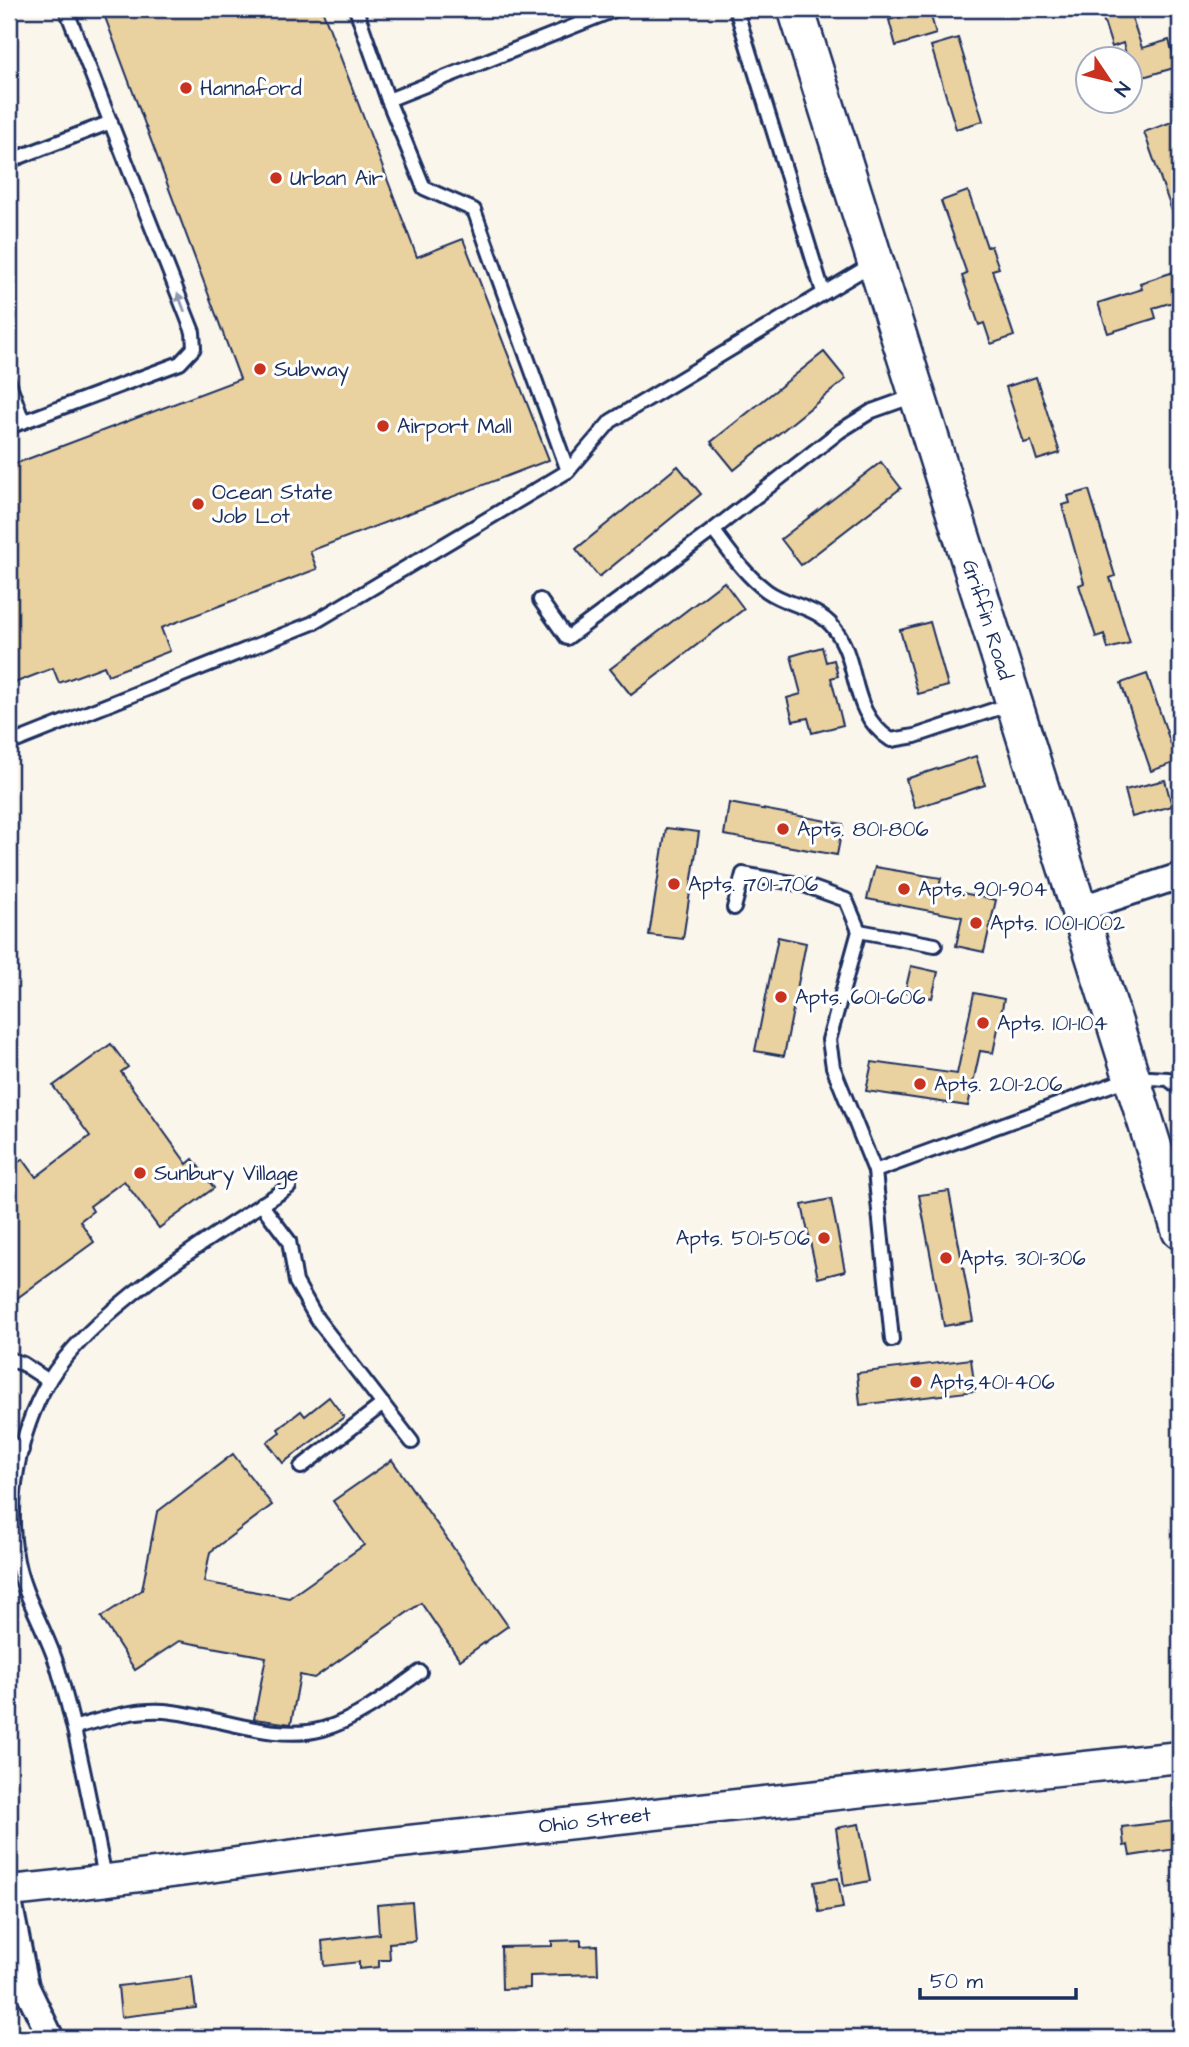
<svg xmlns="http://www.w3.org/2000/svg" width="1189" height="2047" font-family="'Architects Daughter',sans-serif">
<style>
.building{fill:#ead1a0;stroke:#1b2f5e;stroke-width:2}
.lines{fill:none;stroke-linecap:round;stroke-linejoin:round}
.service-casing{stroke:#1b2f5e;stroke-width:18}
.minor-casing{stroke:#1b2f5e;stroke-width:30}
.tertiary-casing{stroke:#1b2f5e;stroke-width:35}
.secondary-casing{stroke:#1b2f5e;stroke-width:40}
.service{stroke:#fff;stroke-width:12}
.minor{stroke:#fff;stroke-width:24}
.tertiary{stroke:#fff;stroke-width:30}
.secondary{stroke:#fff;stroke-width:35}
.oneway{fill:#8d97ae}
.poi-dot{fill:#c8321e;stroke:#fff;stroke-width:2.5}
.labels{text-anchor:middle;stroke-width:6;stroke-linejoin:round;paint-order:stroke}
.poi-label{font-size:21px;fill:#1b2f5e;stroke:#fff;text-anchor:start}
.street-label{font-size:21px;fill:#1b2f5e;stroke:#fff}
</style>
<rect width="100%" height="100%" fill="#fbf6ec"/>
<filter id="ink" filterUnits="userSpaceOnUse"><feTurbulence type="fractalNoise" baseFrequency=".0143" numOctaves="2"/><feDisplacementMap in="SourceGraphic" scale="14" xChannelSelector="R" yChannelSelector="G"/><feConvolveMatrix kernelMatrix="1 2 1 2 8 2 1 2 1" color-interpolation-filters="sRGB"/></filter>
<g filter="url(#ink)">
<g class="building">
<path d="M 102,9 L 322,9 L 417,257 L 463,239 L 549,460 L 310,551 L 317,569 L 161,628 L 170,651 L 108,675 L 104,666 L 59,683 L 53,668 L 9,685 L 9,466 L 240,379 Z"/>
<path d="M 929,9 L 936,34 L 896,46 L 889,20 Z"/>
<path d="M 1100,9 L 1129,9 L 1142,48 L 1169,40 L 1177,67 L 1133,80 L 1123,43 L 1112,47 Z"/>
<path d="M 958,38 L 983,121 L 956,129 L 931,46 Z"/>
<path d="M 1180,119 L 1180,228 L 1178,228 L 1144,132 Z"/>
<path d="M 968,191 L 987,247 L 991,246 L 999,268 L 992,270 L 1014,336 L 991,344 L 984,323 L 979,325 L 962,276 L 967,274 L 941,201 Z"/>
<path d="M 1180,270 L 1180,300 L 1153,308 L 1156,318 L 1108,333 L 1098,303 L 1142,289 L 1140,283 Z"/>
<path d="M 824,352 L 846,379 L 734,470 L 711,442 Z"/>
<path d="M 1036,377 L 1060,453 L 1037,460 L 1031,441 L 1024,443 L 1006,387 Z"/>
<path d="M 881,462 L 901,488 L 801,565 L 781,539 Z"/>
<path d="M 678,466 L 701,494 L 599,577 L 576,549 Z"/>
<path d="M 1089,490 L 1115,576 L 1110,578 L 1130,643 L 1108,649 L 1104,634 L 1096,637 L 1079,585 L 1084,583 L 1062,505 L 1070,503 L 1068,496 Z"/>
<path d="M 724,582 L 744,609 L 631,695 L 610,669 Z"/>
<path d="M 930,622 L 948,686 L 918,694 L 900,630 Z"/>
<path d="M 822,647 L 826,662 L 834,660 L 838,676 L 831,678 L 843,725 L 812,733 L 808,718 L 793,721 L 787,698 L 801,694 L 791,656 Z"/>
<path d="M 1147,674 L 1177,762 L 1151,771 L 1121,683 Z"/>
<path d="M 976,756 L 985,785 L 915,808 L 906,779 Z"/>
<path d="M 1165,780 L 1172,806 L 1132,817 L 1125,790 Z"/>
<path d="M 729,803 L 843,824 L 837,855 L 724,835 Z"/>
<path d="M 666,828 L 699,832 L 683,939 L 649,935 Z"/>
<path d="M 875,867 L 941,878 L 939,888 L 996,900 L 984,952 L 956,946 L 962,917 L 867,899 Z"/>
<path d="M 778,937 L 806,943 L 784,1056 L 755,1051 Z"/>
<path d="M 911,966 L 938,972 L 932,998 L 905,992 Z"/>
<path d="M 974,993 L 1004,999 L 993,1053 L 980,1051 L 968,1106 L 866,1091 L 872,1062 L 957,1074 Z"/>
<path d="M 111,1044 L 128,1067 L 121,1072 L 187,1164 L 193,1159 L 214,1188 L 159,1228 L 124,1181 L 90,1206 L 93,1211 L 80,1221 L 94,1242 L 9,1304 L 9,1169 L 23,1159 L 36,1177 L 90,1136 L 53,1086 Z"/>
<path d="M 949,1191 L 973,1321 L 944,1326 L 919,1195 Z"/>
<path d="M 831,1199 L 845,1271 L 818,1278 L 802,1205 Z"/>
<path d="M 971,1359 L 975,1391 L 860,1405 L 857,1373 Z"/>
<path d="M 329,1397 L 344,1417 L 283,1463 L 267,1442 L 280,1432 L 278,1429 L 301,1411 L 305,1416 Z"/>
<path d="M 233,1454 L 272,1505 L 210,1552 L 204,1582 L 289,1598 L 364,1545 L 333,1501 L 392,1460 L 508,1626 L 460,1660 L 421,1603 L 314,1678 L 300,1675 L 291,1724 L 254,1719 L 266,1657 L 179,1641 L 135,1670 L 101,1617 L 142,1590 L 157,1512 Z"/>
<path d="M 1173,1821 L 1176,1849 L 1130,1856 L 1128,1845 L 1124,1846 L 1122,1827 Z"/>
<path d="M 859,1824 L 870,1881 L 844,1886 L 836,1828 Z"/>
<path d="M 838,1878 L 843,1908 L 819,1912 L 814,1882 Z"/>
<path d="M 412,1902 L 415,1941 L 389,1943 L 390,1960 L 379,1960 L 379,1967 L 359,1969 L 359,1962 L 324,1966 L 322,1941 L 379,1934 L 377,1905 Z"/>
<path d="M 581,1940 L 581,1946 L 597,1945 L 598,1974 L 530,1976 L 530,1988 L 502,1989 L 501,1947 L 552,1946 L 552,1941 Z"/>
<path d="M 192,1977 L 196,2008 L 121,2017 L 118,1986 Z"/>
</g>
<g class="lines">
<defs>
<g id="service">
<path d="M 356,9 L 388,100"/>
<path d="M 736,9 L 823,292"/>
<path d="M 9,161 L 111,122"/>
<path d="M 9,382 L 23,422"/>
<path d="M 914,396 L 872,411 L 840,431 L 713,530 C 729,551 745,575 767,591 C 788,606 816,606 833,627 C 862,663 847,711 891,740 L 915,736 L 1011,704"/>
<path d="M 9,427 L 180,363 L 194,348 L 193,332 L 66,9"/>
<path d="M 568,471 L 474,210 L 424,188 L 388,100 L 617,9"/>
<path d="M 540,600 L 567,638 L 713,530"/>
<path d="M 9,744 L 313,623 L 568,471 L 611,421 L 874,263"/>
<path d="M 734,908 L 743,874 L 804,885 L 846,900 L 859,931 L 829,1040 L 833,1067 L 875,1171 L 892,1340"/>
<path d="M 859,931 L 935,945"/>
<path d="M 875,1171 L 1133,1077 L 1168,1079 L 1180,1088"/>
<path d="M 261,1204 L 289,1241 L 296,1282 L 317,1319 L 412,1442"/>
<path d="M 9,1359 L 23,1364 L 49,1381"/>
<path d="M 9,1443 L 22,1450"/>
<path d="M 301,1467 L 383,1404"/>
<path d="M 75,1727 C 105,1719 133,1709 164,1711 C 215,1715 273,1743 323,1729 C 360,1718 390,1694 420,1672"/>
<path d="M 106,1882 C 91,1809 78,1736 57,1665 C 46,1630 24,1597 17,1561 C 6,1503 18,1434 48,1382 C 91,1310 218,1232 289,1187"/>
</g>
<g id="minor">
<path d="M 1079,909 L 1180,876"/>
<path d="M 9,1901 L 26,1986 L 51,2038"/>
</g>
<g id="tertiary">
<path id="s1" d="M 9,1891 C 137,1879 263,1858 391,1843 C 654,1812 917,1785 1180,1757"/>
</g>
<g id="secondary">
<path id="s2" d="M 796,9 L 1180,1231"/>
</g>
</defs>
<use href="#service" class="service-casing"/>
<use href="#minor" class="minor-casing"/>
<use href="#tertiary" class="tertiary-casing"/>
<use href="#secondary" class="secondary-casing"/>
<use href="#service" class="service"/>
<use href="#minor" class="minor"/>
<use href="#tertiary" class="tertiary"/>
<use href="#secondary" class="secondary"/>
</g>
<defs><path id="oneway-solid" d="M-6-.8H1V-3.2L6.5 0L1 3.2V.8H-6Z" transform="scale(1.75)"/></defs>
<use class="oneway" href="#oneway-solid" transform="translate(181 302) rotate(-111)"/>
</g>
<g class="poi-dot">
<circle cx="186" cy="88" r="7"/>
<circle cx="276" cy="178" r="7"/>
<circle cx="260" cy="369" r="7"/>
<circle cx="383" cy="426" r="7"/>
<circle cx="198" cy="504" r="7"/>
<circle cx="783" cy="829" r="7"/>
<circle cx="674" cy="884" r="7"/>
<circle cx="904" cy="889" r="7"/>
<circle cx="976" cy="923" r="7"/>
<circle cx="781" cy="997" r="7"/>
<circle cx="983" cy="1023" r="7"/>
<circle cx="920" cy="1084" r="7"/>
<circle cx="140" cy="1173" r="7"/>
<circle cx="824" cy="1238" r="7"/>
<circle cx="946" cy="1258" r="7"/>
<circle cx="916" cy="1382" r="7"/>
</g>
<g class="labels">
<g class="poi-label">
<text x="200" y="95">Hannaford</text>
<text x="290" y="185">Urban Air</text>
<text x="274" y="376">Subway</text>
<text x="397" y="433">Airport Mall</text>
<text x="212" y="499">Ocean State<tspan x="212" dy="24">Job Lot</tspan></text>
<text x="797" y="836">Apts. 801-806</text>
<text x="688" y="891">Apts. 701-706</text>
<text x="918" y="896">Apts. 901-904</text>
<text x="990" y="930">Apts. 1001-1002</text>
<text x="795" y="1004">Apts. 601-606</text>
<text x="997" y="1030">Apts. 101-104</text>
<text x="934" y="1091">Apts. 201-206</text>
<text x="154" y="1180">Sunbury Village</text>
<text x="810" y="1245" text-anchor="end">Apts. 501-506</text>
<text x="960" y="1265">Apts. 301-306</text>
<text x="930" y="1389">Apts.401-406</text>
</g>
<g class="street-label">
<text dy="7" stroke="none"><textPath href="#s2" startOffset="640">Griffin Road</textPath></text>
<text dy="7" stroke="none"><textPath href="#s1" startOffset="590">Ohio Street</textPath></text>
</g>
</g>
<rect width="1189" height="2047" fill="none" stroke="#fff" stroke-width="35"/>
<rect x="18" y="18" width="1154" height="2012" fill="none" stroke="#1b2f5e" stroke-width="2.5" filter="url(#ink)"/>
<g transform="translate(1109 80) rotate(125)"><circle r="33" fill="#ffffff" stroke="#a4acbf" stroke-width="2"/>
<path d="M0-5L12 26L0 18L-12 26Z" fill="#c8321e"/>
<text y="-10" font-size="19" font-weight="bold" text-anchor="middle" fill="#1b2f5e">N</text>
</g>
<path d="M920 1988v10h156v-10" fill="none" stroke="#1b2f5e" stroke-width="3.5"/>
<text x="930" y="1988" font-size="21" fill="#1b2f5e" stroke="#ffffff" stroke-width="5" paint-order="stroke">50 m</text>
</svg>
